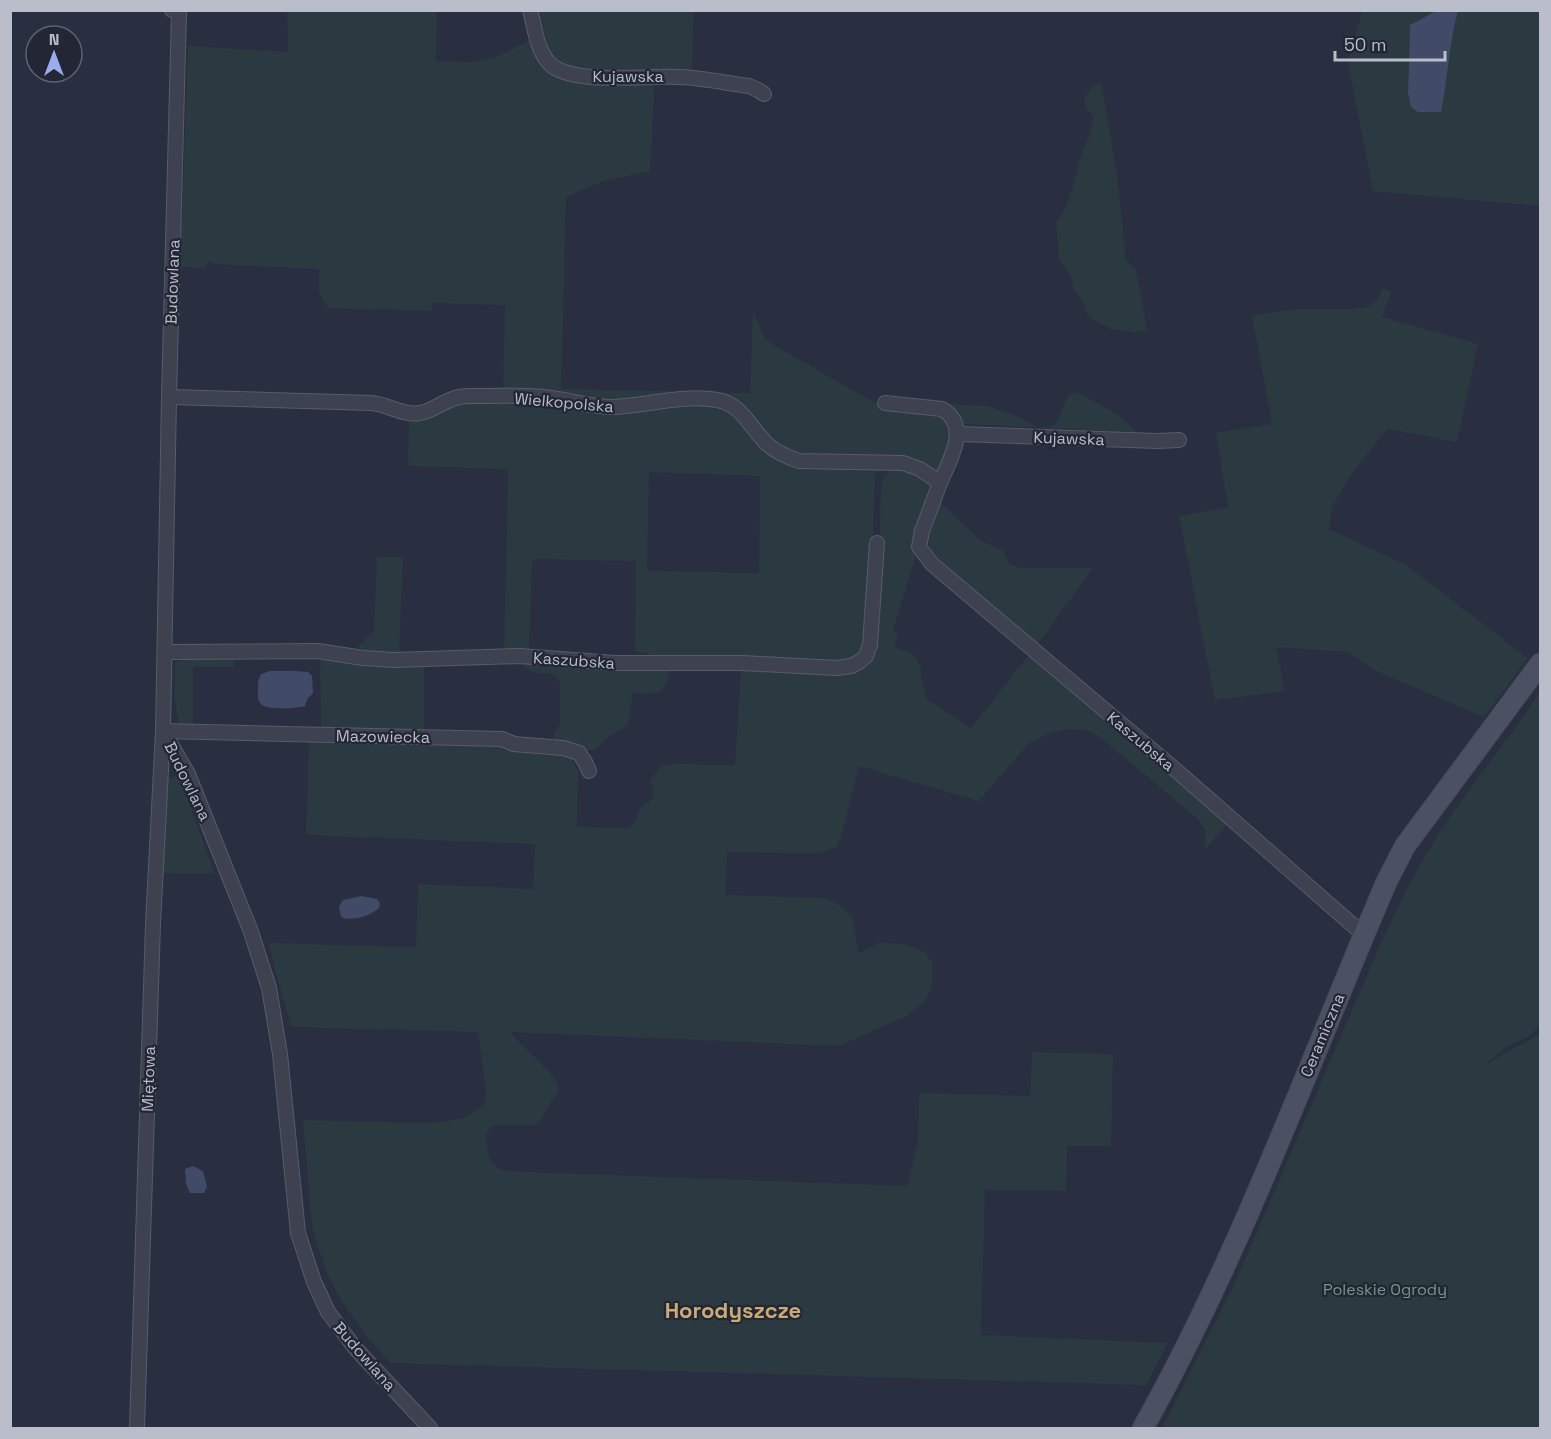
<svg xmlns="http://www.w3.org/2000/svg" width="1551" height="1439" font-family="'Space Grotesk',sans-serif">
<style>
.green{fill:#2b3a41;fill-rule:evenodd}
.water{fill:#414a67}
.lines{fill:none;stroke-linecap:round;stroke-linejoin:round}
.street-casing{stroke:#585c6a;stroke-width:16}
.secondary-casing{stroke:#474a59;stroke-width:22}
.street{stroke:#3d4150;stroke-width:14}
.secondary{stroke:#4b5062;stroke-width:20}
.labels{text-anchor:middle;stroke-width:4.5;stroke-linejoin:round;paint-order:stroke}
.street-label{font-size:16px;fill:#babdca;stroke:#222635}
.park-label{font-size:16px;fill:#739883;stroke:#222635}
.district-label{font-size:22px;font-weight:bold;fill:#ccab73;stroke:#222635}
</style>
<rect width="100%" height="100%" fill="#292e40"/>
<g class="green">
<path d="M 287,11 L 437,11 L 436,61 L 469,62 L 497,57 L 533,38 L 545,65 L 655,79 L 650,171 L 601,182 L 566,197 L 561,389 L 750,393 L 753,311 L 764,337 L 772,344 L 872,401 L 879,404 L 936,410 L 953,427 L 940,476 L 922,464 L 803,456 L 778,446 L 736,404 L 638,402 L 503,394 L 505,305 L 432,303 L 432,311 L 328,308 L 319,293 L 319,269 L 214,264 L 208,261 L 205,268 L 176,267 L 177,219 L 182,218 L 188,46 L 288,52 Z"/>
<path d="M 537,11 L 694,11 L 692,71 L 573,71 L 550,58 L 537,23 Z"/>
<path d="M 1362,11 L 1438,11 L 1415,22 L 1409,39 L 1408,92 L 1447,80 L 1451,44 L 1458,11 L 1540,11 L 1540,206 L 1373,191 L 1348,62 Z"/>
<path d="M 1101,82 L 1117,174 L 1126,259 L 1136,271 L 1147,330 L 1135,332 L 1111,329 L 1094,320 L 1086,313 L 1082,300 L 1074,290 L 1070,275 L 1059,260 L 1056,223 C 1071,204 1074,179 1081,156 C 1086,140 1093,133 1093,115 L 1087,110 L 1084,98 L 1091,88 Z"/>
<path d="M 1383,289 L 1391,292 L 1382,317 L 1478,344 L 1457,442 L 1387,429 L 1349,478 L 1332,507 L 1329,529 L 1406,565 L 1528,658 L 1484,717 L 1376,671 L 1347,652 L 1276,647 L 1285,691 L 1215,700 L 1179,516 L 1228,507 L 1216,433 L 1272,424 L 1252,315 L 1299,309 L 1351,309 L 1367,307 L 1376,301 Z"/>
<path d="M 1078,392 L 1118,415 L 1137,432 L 961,424 C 957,412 949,408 939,403 L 986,406 L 1016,415 L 1037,427 L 1047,427 L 1056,424 L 1069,394 Z"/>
<path d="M 455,401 L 683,403 L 729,408 L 776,455 L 879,465 L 875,476 L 869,635 L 863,653 L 849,663 L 667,658 L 635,651 L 636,561 L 532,559 L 529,649 L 504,654 L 508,469 L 408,466 L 409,416 ZM 649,472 L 760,476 L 759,573 L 647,571 Z"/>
<path d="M 900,467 C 914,473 931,476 931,494 L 915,549 L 916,556 L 893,630 L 898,637 L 895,644 L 896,648 L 911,653 L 917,659 L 921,667 L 921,678 L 927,699 L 971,728 L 1031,652 L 1231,821 L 1204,850 L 1206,832 L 1198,819 L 1100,737 L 1086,730 L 1069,729 L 1051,732 L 1028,744 L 979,801 L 859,766 L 843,829 L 837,847 L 820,853 L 727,852 L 726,895 L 825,898 L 840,905 L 852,917 L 859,953 L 879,943 L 904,944 L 925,952 L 932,962 L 932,984 L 926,1000 L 906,1016 L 839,1046 L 511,1032 C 520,1048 562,1076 559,1090 C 557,1095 552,1101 549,1106 C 544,1113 542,1120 535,1125 L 493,1126 L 486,1133 C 487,1150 487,1163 503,1171 L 907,1186 L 918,1141 L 919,1093 L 1030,1096 L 1032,1052 L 1113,1054 L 1111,1146 L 1067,1146 L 1066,1191 L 985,1190 L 981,1335 L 1168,1343 L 1146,1385 L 391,1363 C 350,1320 322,1278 311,1219 L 303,1120 L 434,1123 L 464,1118 L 476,1111 L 484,1104 L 486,1092 L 478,1032 L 291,1027 L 268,943 L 416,947 L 418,884 L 533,889 L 535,844 L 306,835 L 309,741 L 496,744 C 521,756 544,750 570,756 L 578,770 L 577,827 L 626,828 C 638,825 634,818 640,809 C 643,804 653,802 654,795 C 655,791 651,784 650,780 L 661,766 L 675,764 L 735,765 L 741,667 L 870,660 L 879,558 L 881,484 C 885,473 889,470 900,467 Z"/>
<path d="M 940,502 L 982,542 L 1003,550 L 1009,564 L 1022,568 L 1093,568 L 1035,648 L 935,557 C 920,536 931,523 940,502 Z"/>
<path d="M 377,557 L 403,557 L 399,656 L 380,654 L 357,648 L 374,630 Z"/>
<path d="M 320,654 L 424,665 L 424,732 L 321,730 Z"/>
<path d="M 233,655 L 234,667 L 193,667 L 193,727 L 179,727 L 175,699 L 175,663 L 184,657 Z"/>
<path d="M 521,662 L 670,668 C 668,678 665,694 653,694 C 645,694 641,692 633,693 L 628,725 L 611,735 L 594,750 L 585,750 L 554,741 L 554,732 L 560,724 L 560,682 C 548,664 536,683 521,662 Z"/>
<path d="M 1540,692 L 1540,1027 L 1539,1025 L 1530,1036 L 1506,1047 L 1484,1065 L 1538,1035 L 1540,1037 L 1540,1428 L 1162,1428 L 1236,1281 L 1381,943 C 1397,909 1412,876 1432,845 C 1464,792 1506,744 1540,692 Z"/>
<path d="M 175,776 L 179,777 L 215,874 L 157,873 L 166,781 Z"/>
</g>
<g class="water">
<path d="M 1438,10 L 1458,11 C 1449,44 1448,78 1441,112 L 1418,112 L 1411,107 L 1408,92 L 1410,25 Z"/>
<path d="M 294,671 L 308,672 L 312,676 L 313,693 L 308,698 L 305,706 C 297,708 267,711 261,704 C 257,700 258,694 258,689 C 258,683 258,680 261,674 L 270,671 Z"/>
<path d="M 361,896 L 377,899 L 380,903 L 379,908 C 370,916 352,922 341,917 L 339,906 L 343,900 Z"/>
<path d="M 193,1166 L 203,1171 L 207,1187 L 204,1193 L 190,1193 L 186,1184 L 185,1169 Z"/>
</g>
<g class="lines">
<defs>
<g id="street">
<path d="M 530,10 C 535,28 536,48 549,63 C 570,86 648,75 680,77 C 703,78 726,83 749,86 L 758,90 L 764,94"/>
<path d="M 169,397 L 371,403 C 387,404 403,416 420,413 C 440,409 445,396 471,396 C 495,396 520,395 544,397 C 567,399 588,407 612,407 C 646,406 683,394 717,400 C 742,404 751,429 767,444 C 777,453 787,457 799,461 L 903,463 L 920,469 L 940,483 L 922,531 L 919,547 L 932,564 L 1178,772 L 1364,935"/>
<path d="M 885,403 L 942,409 C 971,426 950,459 940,483"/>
<path d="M 959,434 L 1157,441 L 1179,440"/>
<path d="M 165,652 L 318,651 L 363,658 L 393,660 L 520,656 L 614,663 L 742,663 L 837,668 L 851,666 L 859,662 L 866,656 L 870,645 L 877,543"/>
<path d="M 163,731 L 188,774 L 250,929 L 269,988 L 280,1054 L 298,1233 L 314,1282 L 328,1312 L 356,1349 L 430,1428"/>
<path d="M 163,731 L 502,739 L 514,744 L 563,748 L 579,753 L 585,762 L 589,771"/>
<path d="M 137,1428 L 153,924 L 163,731 L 169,397 L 179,12 L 172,10"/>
</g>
<path id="secondary" d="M 1143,1428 C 1231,1271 1295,1101 1364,935 L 1386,883 L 1405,846 L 1540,664"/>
</defs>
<use href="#street" class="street-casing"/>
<use href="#secondary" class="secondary-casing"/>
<use href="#street" class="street"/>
<use href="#secondary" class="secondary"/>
</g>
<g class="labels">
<g class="street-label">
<text x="628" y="82">Kujawska</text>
<text transform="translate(172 282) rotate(-88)" y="6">Budowlana</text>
<text transform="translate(564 402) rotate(5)" y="6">Wielkopolska</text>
<text transform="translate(1069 438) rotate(2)" y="6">Kujawska</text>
<text transform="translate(574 660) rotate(4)" y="6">Kaszubska</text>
<text transform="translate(383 736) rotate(1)" y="6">Mazowiecka</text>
<text transform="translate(1141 741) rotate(40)" y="6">Kaszubska</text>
<text transform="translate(188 781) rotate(64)" y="6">Budowlana</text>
<text transform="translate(1322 1035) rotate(-67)" y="6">Ceramiczna</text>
<text transform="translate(148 1079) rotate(-88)" y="6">Miętowa</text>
<text transform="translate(365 1356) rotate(49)" y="6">Budowlana</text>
</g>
<g class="park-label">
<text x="1385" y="1295">Poleskie Ogrody</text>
</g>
<g class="district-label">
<text x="733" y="1318">Horodyszcze</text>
</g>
</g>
<rect width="1551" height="1439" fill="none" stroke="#babdca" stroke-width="24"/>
<g transform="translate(54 54)"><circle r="28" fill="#222635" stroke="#5f6271" stroke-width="1.5"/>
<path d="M0-4.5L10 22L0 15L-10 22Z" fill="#9aabee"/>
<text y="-9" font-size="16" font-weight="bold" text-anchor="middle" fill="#babdca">N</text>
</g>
<path d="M1335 51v9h110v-9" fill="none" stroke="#babdca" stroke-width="3"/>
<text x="1344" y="51" font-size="18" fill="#babdca" stroke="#222635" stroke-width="4.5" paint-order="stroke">50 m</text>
</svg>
